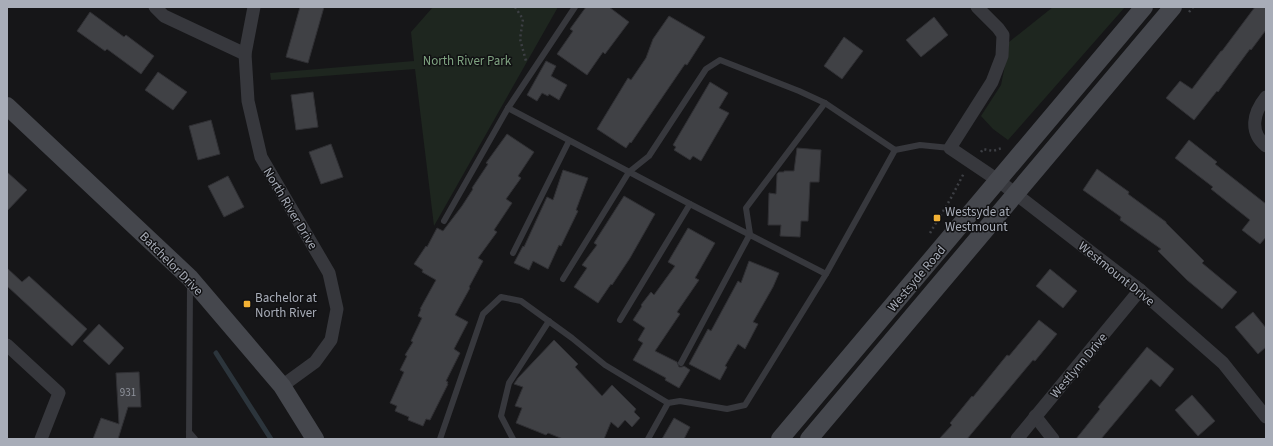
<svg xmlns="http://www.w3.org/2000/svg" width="1273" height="446" font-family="'Source Sans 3',sans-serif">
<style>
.green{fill:#1e261f}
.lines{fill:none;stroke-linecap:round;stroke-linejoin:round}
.stream{stroke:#2c353c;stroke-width:5}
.building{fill:#404145;stroke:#303034}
.path{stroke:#3d3f44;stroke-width:2.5;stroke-dasharray:2 3;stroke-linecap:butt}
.lane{stroke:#37383d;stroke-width:6}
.street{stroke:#37383d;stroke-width:13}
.secondary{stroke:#45474d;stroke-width:18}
.poi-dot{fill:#f2b134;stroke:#111113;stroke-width:1.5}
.labels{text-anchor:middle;stroke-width:3;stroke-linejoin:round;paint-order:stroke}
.number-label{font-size:11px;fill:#8e929b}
.park-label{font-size:13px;fill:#7fa381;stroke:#111113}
.street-label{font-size:13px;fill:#a8adb8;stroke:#111113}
.poi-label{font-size:13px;fill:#a8adb8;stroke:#111113;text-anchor:start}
</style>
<rect width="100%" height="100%" fill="#161618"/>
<g class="green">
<path d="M 433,7 L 558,7 L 434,226 L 415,69 L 271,80 L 270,73 L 414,61 L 411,32 Z"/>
<path d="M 1053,7 L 1125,7 L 1008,140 L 993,129 L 981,116 L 1001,85 L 1008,51 L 1009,42 Z"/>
</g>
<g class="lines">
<path class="stream" d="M 216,353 L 271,439"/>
</g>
<g class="building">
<path d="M 300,7 L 324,7 L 308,63 L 286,57 Z"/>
<path d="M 586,7 L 609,7 L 629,22 L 605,54 L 603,52 L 587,75 L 557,54 L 573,31 L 570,29 Z"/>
<path d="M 1255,7 L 1266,7 L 1266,30 L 1251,50 L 1250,49 L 1218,92 L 1217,91 L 1194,120 L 1166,98 L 1180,81 L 1192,89 L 1221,51 L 1222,51 Z"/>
<path d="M 90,12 L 124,37 L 126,35 L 154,56 L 141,74 L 107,49 L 105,51 L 77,31 Z"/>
<path d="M 669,16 L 705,37 L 687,65 L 685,64 L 631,143 L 630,142 L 626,148 L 597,129 L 628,78 L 631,80 L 646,58 L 653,39 Z"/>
<path d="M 934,17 L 948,35 L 921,57 L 906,40 Z"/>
<path d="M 844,37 L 863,51 L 842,79 L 824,66 Z"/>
<path d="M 546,61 L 556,66 L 551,76 L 567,85 L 559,100 L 549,94 L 548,96 L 542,93 L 537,101 L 527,95 Z"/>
<path d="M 158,72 L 187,92 L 173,110 L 145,90 Z"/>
<path d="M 710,82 L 728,93 L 719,108 L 729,113 L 701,161 L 693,156 L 690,160 L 674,150 L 676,147 L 673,145 Z"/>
<path d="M 313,92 L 318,127 L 296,130 L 291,95 Z"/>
<path d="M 211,120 L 220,154 L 198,160 L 189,126 Z"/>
<path d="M 507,134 L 534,152 L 518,176 L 521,178 L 506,199 L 512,203 L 494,230 L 497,232 L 478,258 L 483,261 L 469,287 L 470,288 L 455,315 L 468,322 L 454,349 L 460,353 L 446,381 L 448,382 L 447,384 L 448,384 L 430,420 L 426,419 L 423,426 L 408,420 L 409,417 L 395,411 L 397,406 L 390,403 L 404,372 L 400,370 L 407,356 L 405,355 L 413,342 L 411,341 L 422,318 L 418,316 L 421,309 L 420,309 L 436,280 L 422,272 L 423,270 L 414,264 L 426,246 L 427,247 L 437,228 L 443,231 L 462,206 L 473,189 L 472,188 L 488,164 L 486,163 Z"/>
<path d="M 1189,140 L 1217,162 L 1215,164 L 1266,204 L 1266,237 L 1260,244 L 1242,230 L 1250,220 L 1211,189 L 1213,187 L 1175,158 Z"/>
<path d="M 331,144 L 343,177 L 321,184 L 309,152 Z"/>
<path d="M 797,148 L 821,150 L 819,182 L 810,182 L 808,221 L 801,221 L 800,237 L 780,236 L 781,225 L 768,225 L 769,193 L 776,194 L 777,174 L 779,172 L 784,172 L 784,171 L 794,171 Z"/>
<path d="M 1097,169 L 1129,192 L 1128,194 L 1166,222 L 1166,223 L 1204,261 L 1202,263 L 1237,292 L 1222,309 L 1187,280 L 1158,251 L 1161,249 L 1120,220 L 1121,217 L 1083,190 Z"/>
<path d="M 563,170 L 588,178 L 576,210 L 578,211 L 561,246 L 559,245 L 548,269 L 533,261 L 529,270 L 514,263 L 523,246 L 524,247 L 547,197 L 553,200 Z"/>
<path d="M 7,172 L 27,190 L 7,211 Z"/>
<path d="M 228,176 L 244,207 L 224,217 L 208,186 Z"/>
<path d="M 624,196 L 655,214 L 630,258 L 612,285 L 611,284 L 598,303 L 574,287 L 587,268 L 582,265 L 597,245 L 594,243 Z"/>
<path d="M 688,228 L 715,243 L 695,278 L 699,280 L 677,312 L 680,314 L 655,351 L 677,362 L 679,367 L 682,367 L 684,366 L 690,370 L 679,388 L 665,380 L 666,378 L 633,360 L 643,343 L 638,340 L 645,328 L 633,320 L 642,306 L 641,305 L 651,292 L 654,295 L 675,266 L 668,262 Z"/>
<path d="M 749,261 L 779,273 L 773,287 L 753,322 L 758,324 L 745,349 L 738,344 L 725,366 L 727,367 L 720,380 L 689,364 L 708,329 L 711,331 L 738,281 L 741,283 Z"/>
<path d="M 7,268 L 22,282 L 29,276 L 87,329 L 72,346 L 7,286 Z"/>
<path d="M 1050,269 L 1077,291 L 1063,308 L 1036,286 Z"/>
<path d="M 1253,312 L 1266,328 L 1266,347 L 1258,354 L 1235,327 Z"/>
<path d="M 1039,320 L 1057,334 L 1035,361 L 1033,360 L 967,439 L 939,439 L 952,425 L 950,423 L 972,396 L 973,397 L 1007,355 L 1009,356 Z"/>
<path d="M 99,324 L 124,348 L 109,365 L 83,341 Z"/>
<path d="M 554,340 L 578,364 L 575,367 L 602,396 L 612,385 L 636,409 L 634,412 L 640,418 L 632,427 L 625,420 L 618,428 L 611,422 L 604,439 L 563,439 L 548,433 L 546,435 L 516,423 L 522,408 L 515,406 L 523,387 L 514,384 L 518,378 Z"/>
<path d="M 1147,347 L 1174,369 L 1160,387 L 1151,379 L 1101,439 L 1076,439 L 1100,409 L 1098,407 Z"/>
<path d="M 139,372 L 141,407 L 128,407 L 118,439 L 93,439 L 101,418 L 119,424 L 116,373 Z"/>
<path d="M 1192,395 L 1215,421 L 1198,436 L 1175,410 Z"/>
<path d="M 674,418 L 690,427 L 684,439 L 662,439 Z"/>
</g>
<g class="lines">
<g class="path">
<path d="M 515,7 L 523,19 L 520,39 L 526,61"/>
<path d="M 1189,12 L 1193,7"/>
<path d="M 981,152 L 983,149 L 993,151 L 1002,148"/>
<path d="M 930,233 L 951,198 L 964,173"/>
</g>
<g class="lane">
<path d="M 508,108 L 690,204 L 826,274"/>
<path d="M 444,221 L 508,108 L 575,7"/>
<path d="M 513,253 L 569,141"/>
<path d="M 563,279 L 629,172 L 649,156 L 706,69 L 720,60 L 799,91 L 825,103 L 895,150 L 920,145 L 950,148"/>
<path d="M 620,320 L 690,204"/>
<path d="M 681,363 L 750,234 L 746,208 L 825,103"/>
<path d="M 189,432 L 195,439"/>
<path d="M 189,439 L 190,286"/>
<path d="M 440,439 L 483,314 L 501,297 L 521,301 L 572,338 L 605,365 L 668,403 L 680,401 L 727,409 L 745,405 L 826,274 L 895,150"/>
<path d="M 513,439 L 501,416 L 509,383 L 549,321"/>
<path d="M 648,439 L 668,403"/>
</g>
<g class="street">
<path d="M 155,7 L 164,16 L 245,54"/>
<path d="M 254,7 L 245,54 L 248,101 L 261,157 L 329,273 L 337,309 L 331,340 L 315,362 L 282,386"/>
<path d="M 977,7 L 998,28 L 1003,35 L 1002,56 L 992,82 L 950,148 L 999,181 L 1140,290 L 1223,363 L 1266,417"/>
<path d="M 1266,97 C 1253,113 1249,132 1266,146"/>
<path d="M 7,345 L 59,393 L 41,439"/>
<path d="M 1035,416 L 1053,439"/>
<path d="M 1017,439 L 1140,290"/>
</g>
<g class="secondary">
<path d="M 7,106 L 190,278 L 282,386 L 315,439"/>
<path d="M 780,439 L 1144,7"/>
<path d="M 809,439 L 1173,7"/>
</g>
</g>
<g class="poi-dot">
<rect x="933" y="214" width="8" height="8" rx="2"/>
<rect x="243" y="300" width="8" height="8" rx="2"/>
</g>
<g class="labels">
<g class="number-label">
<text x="128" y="396">931</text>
</g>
<g class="park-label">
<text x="467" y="65">North River Park</text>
</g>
<g class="street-label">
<text transform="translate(291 208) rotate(59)" y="5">North River Drive</text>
<text transform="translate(172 263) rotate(45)" y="5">Batchelor Drive</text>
<text transform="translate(1117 273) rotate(39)" y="5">Westmount Drive</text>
<text transform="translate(916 278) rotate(-50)" y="5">Westsyde Road</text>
<text transform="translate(1078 365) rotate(-50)" y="5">Westlynn Drive</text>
</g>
<g class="poi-label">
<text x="945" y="216">Westsyde at<tspan x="945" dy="15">Westmount</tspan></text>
<text x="255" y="302">Bachelor at<tspan x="255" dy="15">North River</tspan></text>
</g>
</g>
<rect width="1273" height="446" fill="none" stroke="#a8adb8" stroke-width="16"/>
</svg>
